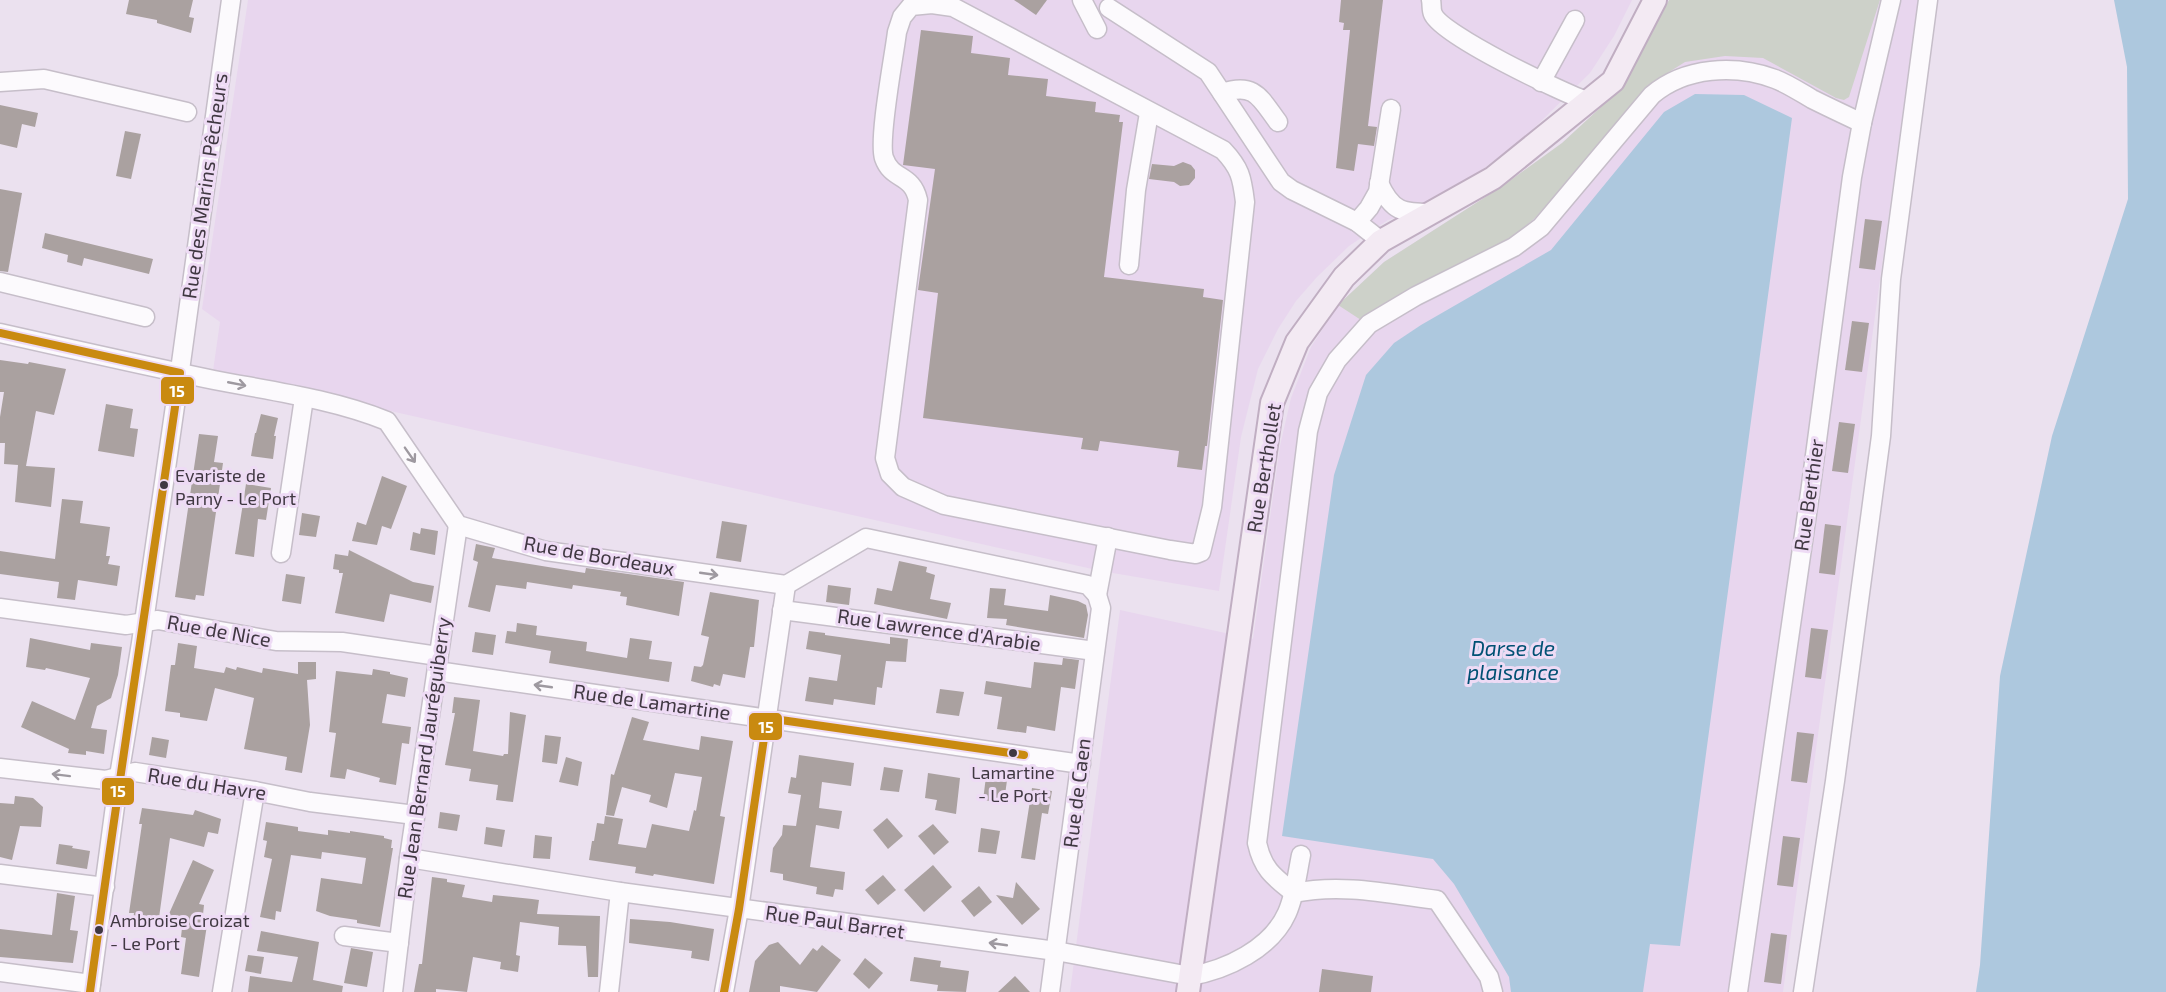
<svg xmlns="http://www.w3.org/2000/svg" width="2166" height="992" font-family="'Exo 2',sans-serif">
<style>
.built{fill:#e8d6ee}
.green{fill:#cdd1c9}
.water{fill:#adc8de}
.building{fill:#aaa1a0}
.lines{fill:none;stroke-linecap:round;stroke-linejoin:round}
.minor-casing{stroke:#c6bec9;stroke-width:21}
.major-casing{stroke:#c0aec2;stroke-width:26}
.minor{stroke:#fcfafd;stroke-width:18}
.major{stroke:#f3eaf3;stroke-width:22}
.bus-1-casing{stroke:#eedbf5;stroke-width:12}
.bus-1{stroke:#c98a10;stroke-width:8}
.oneway{stroke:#9e99a0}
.bus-dot{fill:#403842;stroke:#eedbf5;stroke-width:2}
.labels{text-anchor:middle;stroke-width:6;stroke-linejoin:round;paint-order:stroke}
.bus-label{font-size:18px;fill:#403842;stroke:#eedbf5;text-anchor:start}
.street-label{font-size:20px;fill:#403842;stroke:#eedbf5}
.water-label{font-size:21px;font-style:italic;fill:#005073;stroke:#eedbf5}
.line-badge{stroke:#eedbf5;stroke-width:2}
.badge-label{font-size:16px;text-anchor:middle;font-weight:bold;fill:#fff}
</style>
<rect width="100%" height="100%" fill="#ebe1ef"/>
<g class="built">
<path d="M 248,0 L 1632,0 L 1614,36 L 1590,73 L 1524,138 L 1480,171 L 1398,217 L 1388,220 L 1349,246 L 1317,277 L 1296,301 L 1278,329 L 1258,369 L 1241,437 L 1219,591 L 1101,571 L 213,371 L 220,322 L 202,309 Z"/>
<path d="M 1669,0 L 1918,0 L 1783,992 L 1070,992 L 1120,610 L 1253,639 L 1280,446 L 1291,398 L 1311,347 L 1338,305 L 1384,262 L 1501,187 L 1562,143 L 1614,95 L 1634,67 Z"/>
</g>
<path class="green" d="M 1669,0 L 1880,0 L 1849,97 L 1844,100 L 1836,98 L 1763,58 L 1725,56 L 1685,62 L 1647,86 L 1625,116 L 1559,191 L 1535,218 L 1511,238 L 1413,287 L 1361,320 L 1338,305 L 1384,262 L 1501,187 L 1562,143 L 1614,95 L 1634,67 Z"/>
<g class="water">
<path d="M 2114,0 L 2166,0 L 2166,992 L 1976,992 L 1980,965 L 2000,676 L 2052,436 L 2128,199 L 2127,67 Z"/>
<path d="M 1695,94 L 1744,95 L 1792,118 L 1680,946 L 1650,944 L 1643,992 L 1511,992 L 1509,977 L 1454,884 L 1433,859 L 1282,836 L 1334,475 L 1366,375 L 1394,343 L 1421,325 L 1551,250 L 1664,112 Z"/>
</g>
<g class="building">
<path d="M 129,0 L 193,0 L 189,17 L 194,18 L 191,33 L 157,23 L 157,20 L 126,14 Z"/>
<path d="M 1014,0 L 1047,0 L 1036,15 Z"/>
<path d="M 1341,0 L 1383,0 L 1368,126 L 1377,127 L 1374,146 L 1358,144 L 1354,171 L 1336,168 L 1350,30 L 1343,30 L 1344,23 L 1339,22 Z"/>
<path d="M 921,30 L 973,36 L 971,53 L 1010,58 L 1008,75 L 1048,79 L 1046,96 L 1096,102 L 1095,112 L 1120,115 L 1119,122 L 1123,122 L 1104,277 L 1204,289 L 1203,297 L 1223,300 L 1207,446 L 1205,446 L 1202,470 L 1177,467 L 1179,451 L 1100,441 L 1098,451 L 1081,449 L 1083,438 L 923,418 L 938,293 L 918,290 L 935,169 L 903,165 Z"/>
<path d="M 0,105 L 38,113 L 35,127 L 22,124 L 17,148 L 0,144 Z"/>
<path d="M 125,131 L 141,134 L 131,179 L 116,176 Z"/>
<path d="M 1183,162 L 1191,165 L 1195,170 L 1195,178 L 1189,185 L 1180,186 L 1174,182 L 1149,179 L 1152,164 L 1174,166 Z"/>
<path d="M 0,189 L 22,193 L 8,272 L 0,271 Z"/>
<path d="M 1865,219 L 1882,221 L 1875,270 L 1859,268 Z"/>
<path d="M 45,233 L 153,259 L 149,274 L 84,258 L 82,266 L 67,262 L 68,255 L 42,248 Z"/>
<path d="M 1852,321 L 1869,323 L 1862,372 L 1845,370 Z"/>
<path d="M 0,360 L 28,364 L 29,362 L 66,369 L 54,415 L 36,411 L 26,466 L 55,468 L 51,507 L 15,502 L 18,465 L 4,464 L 5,443 L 0,443 L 0,417 L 4,392 L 0,392 Z"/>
<path d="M 106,404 L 133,409 L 130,428 L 138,429 L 134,457 L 98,451 Z"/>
<path d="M 261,414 L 278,418 L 274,436 L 276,436 L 273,459 L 251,456 L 255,433 L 256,433 Z"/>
<path d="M 1839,422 L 1855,424 L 1848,473 L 1832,471 Z"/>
<path d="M 199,434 L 218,436 L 214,462 L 223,463 L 204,596 L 196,595 L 195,600 L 175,597 Z"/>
<path d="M 382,476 L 407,486 L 391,529 L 382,526 L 377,545 L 352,541 L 357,522 L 366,525 Z"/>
<path d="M 246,484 L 271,488 L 266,520 L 258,519 L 254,557 L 235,554 Z"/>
<path d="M 62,499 L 83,501 L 80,523 L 110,527 L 106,556 L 110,556 L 108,564 L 120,566 L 117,586 L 78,580 L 75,600 L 57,598 L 59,582 L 0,574 L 0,551 L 55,559 Z"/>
<path d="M 302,513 L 320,516 L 316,537 L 299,535 Z"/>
<path d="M 722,521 L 747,525 L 741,562 L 716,558 Z"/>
<path d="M 1825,524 L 1841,526 L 1835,575 L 1819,573 Z"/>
<path d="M 421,528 L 438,531 L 435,555 L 410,550 L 413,532 L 420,534 Z"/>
<path d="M 476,544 L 495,548 L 492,558 L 585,573 L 586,568 L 684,582 L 679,616 L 626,605 L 627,597 L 620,596 L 621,592 L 573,585 L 572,589 L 527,582 L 526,589 L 496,585 L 490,612 L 468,607 L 478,562 L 473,560 Z"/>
<path d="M 349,550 L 413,582 L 434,586 L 431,603 L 390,594 L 384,622 L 335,613 L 343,573 L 339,573 L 339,570 L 333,569 L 335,554 L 348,556 Z"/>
<path d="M 899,561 L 927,567 L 926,572 L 935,575 L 930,599 L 951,603 L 947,619 L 874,604 L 877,588 L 892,591 Z"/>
<path d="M 286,574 L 305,577 L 301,604 L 282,601 Z"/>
<path d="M 828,585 L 851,588 L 849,605 L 826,602 Z"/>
<path d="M 990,588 L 1006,589 L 1004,605 L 1048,611 L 1050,595 L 1078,601 L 1086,605 L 1088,615 L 1084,638 L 1006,625 L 1007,619 L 987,618 Z"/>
<path d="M 710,592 L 759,600 L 754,647 L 750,647 L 745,678 L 723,674 L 720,686 L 714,684 L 713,687 L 691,681 L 694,666 L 701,667 L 703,665 L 709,637 L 701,635 Z"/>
<path d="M 517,623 L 537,626 L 536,635 L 587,642 L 586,651 L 627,658 L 630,638 L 652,641 L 649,659 L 672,662 L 669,682 L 549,663 L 551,651 L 505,643 L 507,631 L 516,632 Z"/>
<path d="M 1811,628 L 1828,630 L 1821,679 L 1805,677 Z"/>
<path d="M 809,631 L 825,633 L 825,635 L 890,644 L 890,637 L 908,639 L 906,662 L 886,661 L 882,688 L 877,687 L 875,705 L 834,699 L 833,705 L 805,701 L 809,677 L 837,681 L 841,655 L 806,649 Z"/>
<path d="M 475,632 L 496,635 L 493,655 L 472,652 Z"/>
<path d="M 30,638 L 90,650 L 91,643 L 122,647 L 118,675 L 111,698 L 97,706 L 91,728 L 107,730 L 104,754 L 86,751 L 86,755 L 68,753 L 69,749 L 21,727 L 32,701 L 75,720 L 90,678 L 46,668 L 45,670 L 26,667 Z"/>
<path d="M 178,643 L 197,646 L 194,668 L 224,673 L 226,667 L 236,670 L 237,667 L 262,673 L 263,668 L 298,674 L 298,662 L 316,662 L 316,679 L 307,680 L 310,725 L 302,773 L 285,770 L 287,757 L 244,749 L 254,698 L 215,688 L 207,721 L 180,717 L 180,713 L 165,711 L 171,665 L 175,665 Z"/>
<path d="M 1063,658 L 1079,660 L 1075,689 L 1061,687 L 1055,731 L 1027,726 L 1026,733 L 997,729 L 1002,697 L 984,694 L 986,681 L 1031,688 L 1034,662 L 1062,665 Z"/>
<path d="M 373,669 L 390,672 L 390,674 L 408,678 L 405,697 L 387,694 L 382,723 L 411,727 L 409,744 L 402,743 L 396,785 L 379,782 L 380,778 L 347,769 L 345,779 L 330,777 L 336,733 L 329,732 L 336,671 L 372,675 Z"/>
<path d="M 940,689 L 964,692 L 959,716 L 936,713 Z"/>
<path d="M 454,697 L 480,700 L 473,751 L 503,756 L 504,754 L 508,754 L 510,712 L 526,715 L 513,802 L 496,800 L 498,785 L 469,781 L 471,769 L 445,765 L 455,713 L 452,713 Z"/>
<path d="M 632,717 L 649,722 L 643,740 L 699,750 L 701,736 L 733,741 L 720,816 L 725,817 L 714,884 L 654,874 L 653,876 L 635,873 L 636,867 L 589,860 L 592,841 L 594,841 L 597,823 L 604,824 L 605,816 L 623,819 L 618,844 L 646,848 L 652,824 L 689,831 L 694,810 L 696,811 L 702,777 L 675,773 L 667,808 L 649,802 L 651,795 L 622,787 L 614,816 L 606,815 L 611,774 L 614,775 Z"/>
<path d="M 1797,732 L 1814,734 L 1807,783 L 1791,781 Z"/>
<path d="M 545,735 L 561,737 L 557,764 L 542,762 Z"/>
<path d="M 152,737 L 169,740 L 166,758 L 149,755 Z"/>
<path d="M 799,755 L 854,763 L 851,786 L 822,782 L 819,808 L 842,811 L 839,829 L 816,825 L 810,867 L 845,872 L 843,890 L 835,889 L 833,897 L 816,894 L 817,887 L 783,880 L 783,874 L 770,872 L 773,848 L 782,835 L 783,825 L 796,826 L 801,795 L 788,793 L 791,777 L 796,778 Z"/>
<path d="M 566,757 L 582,762 L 578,786 L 559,782 Z"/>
<path d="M 884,767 L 903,770 L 899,792 L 880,790 Z"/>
<path d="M 928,773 L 960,778 L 956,814 L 935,810 L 937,800 L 925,798 Z"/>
<path d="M 986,777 L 1007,780 L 1004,803 L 983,800 Z"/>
<path d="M 1032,788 L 1052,791 L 1048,814 L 1042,813 L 1035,860 L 1021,858 Z"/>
<path d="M 15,796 L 33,798 L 43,807 L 41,827 L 20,826 L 12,860 L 0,857 L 0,803 L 14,804 Z"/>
<path d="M 142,808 L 193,815 L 195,810 L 221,819 L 218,834 L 208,832 L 204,847 L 170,838 L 158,925 L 133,921 L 134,913 L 129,913 L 142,824 L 139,824 Z"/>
<path d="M 440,812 L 460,815 L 457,831 L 438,828 Z"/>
<path d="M 887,818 L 903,836 L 888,849 L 873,830 Z"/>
<path d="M 266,822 L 298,827 L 298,831 L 328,835 L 328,830 L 350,833 L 350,831 L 384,836 L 384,838 L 392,840 L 391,848 L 393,848 L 380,927 L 357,923 L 357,920 L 330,916 L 316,911 L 321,878 L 362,884 L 366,858 L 322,852 L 321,859 L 291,855 L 281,912 L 276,911 L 275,920 L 260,917 L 272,859 L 264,857 L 267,841 L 263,840 Z"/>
<path d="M 933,824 L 949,842 L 934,855 L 918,836 Z"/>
<path d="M 486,827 L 505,830 L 502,847 L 484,844 Z"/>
<path d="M 981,828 L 1000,831 L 996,854 L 978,852 Z"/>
<path d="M 535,835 L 552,837 L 550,859 L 533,858 Z"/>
<path d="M 1783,836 L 1800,838 L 1793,887 L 1777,885 Z"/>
<path d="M 59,844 L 73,846 L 72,848 L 90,851 L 87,869 L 56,864 Z"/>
<path d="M 193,860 L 214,870 L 199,904 L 204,905 L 202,924 L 207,925 L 199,977 L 181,974 L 186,938 L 181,937 L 182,928 L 164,925 Z"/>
<path d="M 933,865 L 952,887 L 924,912 L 904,890 Z"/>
<path d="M 883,875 L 896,890 L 878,905 L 865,890 Z"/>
<path d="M 432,877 L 447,879 L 447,882 L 465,885 L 462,897 L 492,902 L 493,895 L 532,899 L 539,900 L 537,914 L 600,916 L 598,977 L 588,977 L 586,946 L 558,945 L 559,927 L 520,922 L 516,955 L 520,956 L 518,972 L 500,969 L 501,962 L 473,957 L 467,992 L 436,989 L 436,992 L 414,992 L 419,964 L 422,964 Z"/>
<path d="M 1016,882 L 1040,909 L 1022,925 L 996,895 L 1013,898 Z"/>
<path d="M 979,886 L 992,902 L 974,917 L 961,901 Z"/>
<path d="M 57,893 L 75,896 L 70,930 L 78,931 L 73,963 L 0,957 L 0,929 L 52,935 Z"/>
<path d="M 630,919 L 670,922 L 714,929 L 709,961 L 691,958 L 692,951 L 629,943 Z"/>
<path d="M 261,931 L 319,942 L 313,980 L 343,986 L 342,992 L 248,992 L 250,976 L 292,982 L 298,957 L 257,951 Z"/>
<path d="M 1771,933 L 1787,935 L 1781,984 L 1764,982 Z"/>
<path d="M 778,942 L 800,965 L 813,948 L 817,951 L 822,945 L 841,960 L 817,992 L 780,986 L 780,992 L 749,992 L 755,961 L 769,945 Z"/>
<path d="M 351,948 L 373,952 L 367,987 L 344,983 Z"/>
<path d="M 248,955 L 264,957 L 261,974 L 245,971 Z"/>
<path d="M 914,957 L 941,961 L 940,967 L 969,971 L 966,992 L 937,991 L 938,985 L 910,981 Z"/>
<path d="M 865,958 L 883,973 L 869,989 L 853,974 Z"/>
<path d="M 1322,969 L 1373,976 L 1371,992 L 1319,992 Z"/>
<path d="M 1015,976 L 1030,992 L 998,992 Z"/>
</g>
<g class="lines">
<defs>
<g id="minor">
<path d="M 1082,0 L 1097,29"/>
<path d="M 1431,0 C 1432,4 1431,10 1433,14 C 1441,35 1563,93 1589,102"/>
<path d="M 932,4 L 953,7 L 1223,150 C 1240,168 1242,177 1245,202 L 1212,507 L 1201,552 L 1196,554 L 1170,550 L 944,505 L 903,487 L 890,474 L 885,458 L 918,200 C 912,173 892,181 884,158 C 878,139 894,57 897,32 L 902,17 L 911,6 Z"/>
<path d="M 1109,8 L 1208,72 L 1281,182 L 1292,190 L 1357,222 L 1381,241"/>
<path d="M 0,82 L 44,79 L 187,112"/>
<path d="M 1541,82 L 1575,20"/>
<path d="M 1222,93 C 1255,82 1260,98 1278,122"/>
<path d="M 1379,183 C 1392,212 1403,213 1431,213"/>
<path d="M 1357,222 L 1369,208 L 1378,192 L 1391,109"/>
<path d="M 1129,265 L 1136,190 L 1149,113"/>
<path d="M 0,282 L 145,317"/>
<path d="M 0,333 C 71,349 142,365 214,380 C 271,391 333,399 387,421 L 458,525 L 546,551 L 786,585 L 866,538 L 1088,585 L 1097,595 L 1101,608 L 1050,992"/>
<path d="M 281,553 L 304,398"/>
<path d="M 1097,595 L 1108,537"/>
<path d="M 0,608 L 126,625 L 158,620 L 276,641 L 342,642 L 438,656"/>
<path d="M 782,610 L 1095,651"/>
<path d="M 437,671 L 1081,764"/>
<path d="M 0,768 L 106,780 L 135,772 L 255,791 L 310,802 L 415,815"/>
<path d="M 409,858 L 620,892 L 1056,951 L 1190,976 C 1226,970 1271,949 1287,913 C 1295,895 1297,875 1301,855"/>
<path d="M 0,874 L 105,887"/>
<path d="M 1294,893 C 1274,877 1263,870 1257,843 L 1308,431 L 1318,393 L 1337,360 L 1369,324 L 1416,296 L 1514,247 L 1541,227 L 1652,95 C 1685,67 1735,64 1775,79 C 1788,84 1800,92 1812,99 C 1828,107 1845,115 1862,123"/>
<path d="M 1294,893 C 1342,883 1390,894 1437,900 L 1489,977 L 1493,992"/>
<path d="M 344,936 L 399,943"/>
<path d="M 0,972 L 91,984"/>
<path d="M 90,992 L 119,776 L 141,643 L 177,392 L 231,0"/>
<path d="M 222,992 L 255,791"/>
<path d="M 393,992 L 409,858 L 458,525"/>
<path d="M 609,992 L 620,892"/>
<path d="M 724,992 L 739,909 L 786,585"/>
<path d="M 1738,992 L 1810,493 L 1852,177 L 1862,123 L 1891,0"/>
<path d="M 1803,992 L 1835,781 L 1881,436 L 1891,279 L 1928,0"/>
</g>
<path id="major" d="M 1188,992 L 1272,403 L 1297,342 L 1344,277 L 1381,241 L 1493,178 L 1613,81 L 1655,0"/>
</defs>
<use href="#minor" class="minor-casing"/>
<use href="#major" class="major-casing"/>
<use href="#minor" class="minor"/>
<use href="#major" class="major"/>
<defs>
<g id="bus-1">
<path d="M 0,333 L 180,373 C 150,579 118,785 90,992"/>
<path d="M 724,992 L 739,909 L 767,718 L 1024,755"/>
</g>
</defs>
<use href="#bus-1" class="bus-1-casing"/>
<use href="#bus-1" class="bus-1"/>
</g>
<defs><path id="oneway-shaft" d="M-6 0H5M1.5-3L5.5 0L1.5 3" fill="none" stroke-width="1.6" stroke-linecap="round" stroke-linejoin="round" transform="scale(1.5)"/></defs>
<g class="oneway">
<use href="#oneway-shaft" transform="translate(237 384) rotate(11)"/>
<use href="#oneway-shaft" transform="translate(410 455) rotate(55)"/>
<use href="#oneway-shaft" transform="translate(709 574) rotate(8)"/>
<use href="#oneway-shaft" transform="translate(543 686) rotate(-172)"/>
<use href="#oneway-shaft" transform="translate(61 775) rotate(-173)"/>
<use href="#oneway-shaft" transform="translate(998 944) rotate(-172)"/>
</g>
<g class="bus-dot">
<circle cx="164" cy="485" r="5"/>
<circle cx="1013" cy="753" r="5"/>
<circle cx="99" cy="930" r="5"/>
</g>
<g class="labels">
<g class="bus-label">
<text x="175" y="482">Evariste de<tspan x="175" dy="23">Parny - Le Port</tspan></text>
<text x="1013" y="779" text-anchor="middle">Lamartine<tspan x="1013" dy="23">- Le Port</tspan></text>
<text x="110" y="927">Ambroise Croizat<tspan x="110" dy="23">- Le Port</tspan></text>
</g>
<g class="street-label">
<text transform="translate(205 186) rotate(-82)" y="7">Rue des Marins Pêcheurs</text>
<text transform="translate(1264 468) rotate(-81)" y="7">Rue Berthollet</text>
<text transform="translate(1809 495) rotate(-82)" y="7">Rue Berthier</text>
<text transform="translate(599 556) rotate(10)" y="7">Rue de Bordeaux</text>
<text transform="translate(939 630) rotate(8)" y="7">Rue Lawrence d'Arabie</text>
<text transform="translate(219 631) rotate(10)" y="7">Rue de Nice</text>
<text transform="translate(652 702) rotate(8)" y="7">Rue de Lamartine</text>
<text transform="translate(424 758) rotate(-82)" y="7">Rue Jean Bernard Jauréguiberry</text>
<text transform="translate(207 784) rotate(9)" y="7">Rue du Havre</text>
<text transform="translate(1077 793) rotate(-83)" y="7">Rue de Caen</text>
<text transform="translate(835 922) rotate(8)" y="7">Rue Paul Barret</text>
</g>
<g class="water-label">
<text x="1513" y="656">Darse de<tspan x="1513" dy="24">plaisance</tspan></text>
</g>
</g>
<g class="line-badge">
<rect x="160" y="376" width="35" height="29" rx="6" fill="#c98a10"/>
<rect x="748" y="712" width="35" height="29" rx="6" fill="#c98a10"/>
<rect x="101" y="777" width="34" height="29" rx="6" fill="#c98a10"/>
</g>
<g class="badge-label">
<text x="177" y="397">15</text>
<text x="766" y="733">15</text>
<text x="118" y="797">15</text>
</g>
</svg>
